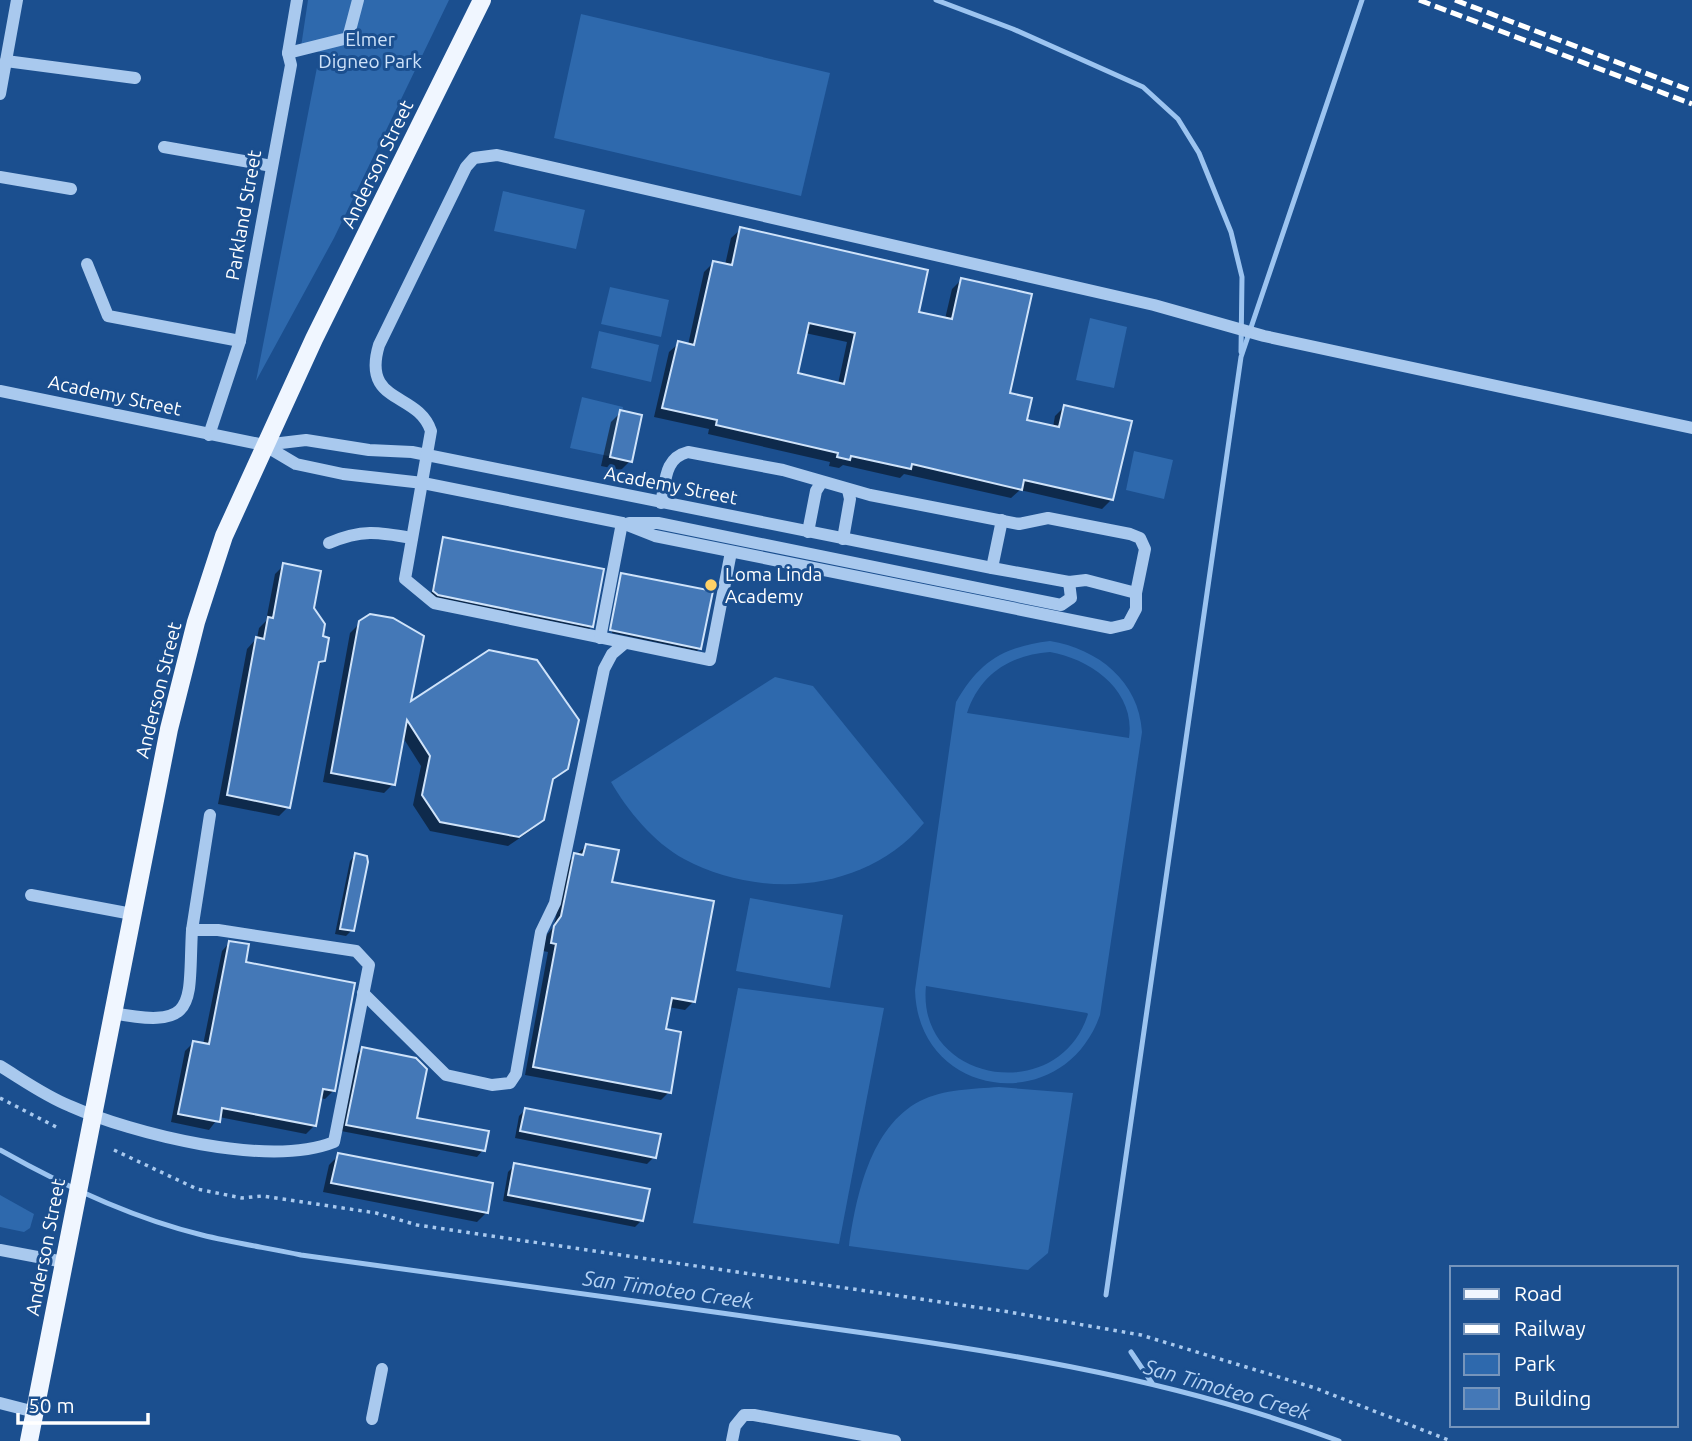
<svg xmlns="http://www.w3.org/2000/svg" width="1692" height="1441" font-family="Ubuntu,sans-serif">
<style>
.green{fill:#2e69ad;fill-rule:evenodd}
.shadow{fill:#0007;fill-rule:evenodd}
.lines{fill:none;stroke-linecap:round;stroke-linejoin:round}
.stream{stroke:#9cc4f0;stroke-width:5}
.building{fill:#4478b7;stroke:#cfe3fa;stroke-width:2;fill-rule:evenodd}
.path{stroke:#a9c9ee;stroke-width:3.5;stroke-dasharray:3.5 5;stroke-linecap:butt}
.minor{stroke:#a9c9ee;stroke-width:12}
.major{stroke:#f0f6ff;stroke-width:18}
.rail{stroke:#fff;stroke-width:5;stroke-dasharray:12 5;stroke-linecap:butt}
.poi-dot{fill:#ffd166;stroke:#1b4f8f;stroke-width:2.5}
.labels{text-anchor:middle;stroke-width:6;stroke-linejoin:round;paint-order:stroke}
.park-label{font-size:19px;fill:#cfe3fa;stroke:#1b4f8f}
.street-label{font-size:19px;fill:#fff;stroke:#1b4f8f}
.poi-label{font-size:19px;fill:#fff;stroke:#1b4f8f;text-anchor:start}
.water-label{font-size:21px;font-style:italic;fill:#b5d3f5;stroke:#1b4f8f}
</style>
<rect width="100%" height="100%" fill="#1b4f8f"/>
<g class="green">
<path d="M 308,0 L 449,0 L 334,238 L 256,381 L 320,52 L 301,47 Z"/>
<path d="M 581,14 L 830,73 L 801,196 L 554,138 Z"/>
<path d="M 503,191 L 585,210 L 576,249 L 494,231 Z"/>
<path d="M 610,287 L 669,300 L 661,337 L 601,324 Z"/>
<path d="M 1090,318 L 1127,327 L 1114,388 L 1076,380 Z"/>
<path d="M 599,331 L 659,345 L 651,382 L 591,368 Z"/>
<path d="M 582,397 L 623,407 L 613,457 L 570,448 Z"/>
<path d="M 1134,451 L 1173,460 L 1164,499 L 1126,490 Z"/>
<path d="M 1050,641 C 1098,649 1139,681 1142,732 L 1100,1015 C 1064,1118 918,1100 915,990 L 956,702 C 980,661 1003,647 1050,641 ZM 1050,652 C 1091,659 1136,691 1129,738 L 967,713 C 980,674 1010,655 1050,652 ZM 926,986 L 1087,1013 L 1088,1014 C 1059,1107 916,1083 926,986 Z"/>
<path d="M 775,677 L 813,686 L 924,823 C 865,893 761,900 684,859 C 653,842 628,811 611,782 Z"/>
<path d="M 750,898 L 843,915 L 830,988 L 736,971 Z"/>
<path d="M 738,988 L 884,1008 L 839,1244 L 693,1223 Z"/>
<path d="M 999,1087 L 1073,1093 L 1048,1253 L 1028,1270 L 849,1246 C 856,1197 870,1127 920,1101 C 944,1089 973,1089 999,1087 Z"/>
<path d="M 0,1195 L 34,1214 L 30,1228 L 24,1232 L 0,1227 Z"/>
</g>
<g class="shadow">
<path d="M 741,229 L 917,313 L 945,319 L 952,289 L 961,280 L 1008,394 L 1024,421 L 1053,427 L 1055,416 L 1064,407 L 1112,499 L 1102,509 L 1020,490 L 1011,498 L 904,474 L 900,478 L 843,465 L 839,468 L 829,466 L 830,462 L 708,434 L 709,429 L 654,417 L 669,352 L 679,343 L 688,345 L 704,272 L 714,262 L 725,265 L 731,238 ZM 805,333 L 847,342 L 838,384 L 796,375 Z"/>
<path d="M 621,412 L 630,461 L 621,470 L 601,466 L 611,422 Z"/>
<path d="M 444,539 L 592,626 L 589,629 L 435,597 L 431,594 Z"/>
<path d="M 284,565 L 312,608 L 323,661 L 316,668 L 288,807 L 279,816 L 218,804 L 247,649 L 257,638 L 259,628 L 266,621 L 275,574 Z"/>
<path d="M 623,575 L 700,648 L 697,651 L 612,633 Z"/>
<path d="M 360,623 L 409,704 L 567,769 L 550,782 L 543,819 L 533,829 L 508,846 L 430,831 L 413,805 L 421,766 L 402,736 L 393,784 L 384,793 L 323,782 L 350,633 Z"/>
<path d="M 586,846 L 693,1002 L 685,1010 L 668,1007 L 664,1030 L 669,1092 L 661,1100 L 525,1075 L 548,952 L 543,951 L 546,936 L 554,926 L 567,863 Z"/>
<path d="M 355,855 L 352,930 L 346,936 L 335,934 L 350,861 Z"/>
<path d="M 230,942 L 334,1090 L 325,1099 L 320,1098 L 314,1126 L 306,1134 L 219,1117 L 209,1130 L 171,1122 L 185,1051 L 193,1043 L 203,1045 L 222,951 Z"/>
<path d="M 362,1049 L 415,1119 L 483,1150 L 477,1157 L 341,1131 L 356,1055 Z"/>
<path d="M 526,1109 L 654,1157 L 647,1164 L 515,1138 L 519,1116 Z"/>
<path d="M 339,1155 L 487,1212 L 477,1222 L 323,1192 L 329,1165 Z"/>
<path d="M 515,1165 L 642,1220 L 635,1227 L 503,1201 L 508,1172 Z"/>
</g>
<g class="lines">
<g class="stream">
<path d="M 936,0 L 1013,29 L 1143,87 L 1178,119 L 1199,153 L 1231,232 L 1242,277 L 1241,352"/>
<path d="M 0,1150 C 62,1185 131,1218 202,1235 C 234,1243 268,1248 301,1255 C 463,1277 624,1299 785,1322 C 973,1348 1160,1373 1339,1441"/>
<path d="M 1106,1295 L 1241,357 L 1362,0"/>
<path d="M 1131,1352 L 1152,1383"/>
</g>
</g>
<g class="building">
<path d="M 740,227 L 928,270 L 919,312 L 952,319 L 961,278 L 1032,294 L 1010,393 L 1032,398 L 1027,420 L 1059,427 L 1064,405 L 1132,421 L 1113,500 L 1024,480 L 1022,490 L 912,464 L 911,469 L 851,456 L 850,460 L 837,457 L 838,453 L 716,425 L 717,420 L 662,408 L 678,341 L 694,345 L 713,261 L 732,265 ZM 809,323 L 855,333 L 844,384 L 798,373 Z"/>
<path d="M 620,410 L 642,415 L 632,462 L 610,457 Z"/>
<path d="M 443,537 L 604,569 L 593,627 L 438,595 L 433,591 Z"/>
<path d="M 283,563 L 321,571 L 314,608 L 325,624 L 323,636 L 329,638 L 325,661 L 319,662 L 290,808 L 227,795 L 256,637 L 264,639 L 268,617 L 273,618 Z"/>
<path d="M 621,573 L 713,591 L 701,649 L 610,630 Z"/>
<path d="M 370,614 L 393,618 L 424,636 L 411,701 L 489,650 L 537,660 L 579,720 L 568,769 L 553,779 L 544,820 L 519,837 L 440,822 L 422,795 L 430,756 L 407,720 L 395,785 L 331,773 L 359,621 Z"/>
<path d="M 586,844 L 619,850 L 612,882 L 714,901 L 695,1002 L 672,998 L 666,1029 L 681,1032 L 671,1093 L 533,1067 L 556,944 L 551,943 L 554,926 L 561,916 L 574,853 L 583,855 Z"/>
<path d="M 355,853 L 367,856 L 368,862 L 354,931 L 340,929 Z"/>
<path d="M 229,941 L 249,944 L 246,962 L 355,983 L 335,1091 L 323,1089 L 316,1126 L 222,1108 L 220,1122 L 178,1114 L 193,1041 L 209,1044 Z"/>
<path d="M 362,1047 L 416,1058 L 427,1069 L 417,1118 L 489,1131 L 485,1151 L 346,1125 Z"/>
<path d="M 525,1108 L 661,1134 L 656,1158 L 520,1131 Z"/>
<path d="M 338,1153 L 493,1183 L 488,1213 L 331,1183 Z"/>
<path d="M 514,1163 L 650,1189 L 643,1221 L 508,1195 Z"/>
</g>
<g class="lines">
<g class="path">
<path d="M 0,1098 L 60,1129"/>
<path d="M 114,1150 L 197,1189 L 242,1198 L 262,1196 L 376,1213 L 417,1225 L 1009,1312 L 1141,1335 L 1315,1388 L 1451,1441"/>
</g>
<g class="minor">
<path d="M 288,53 L 348,38 L 358,0"/>
<path d="M 6,61 L 135,78"/>
<path d="M 0,94 L 17,0"/>
<path d="M 164,147 L 272,166"/>
<path d="M 0,177 L 71,189"/>
<path d="M 87,264 L 108,316 L 240,341"/>
<path d="M 0,391 L 264,445 L 306,440 L 369,450 L 412,452 L 992,568 L 1069,582 L 1086,580 L 1136,593"/>
<path d="M 209,435 L 240,341 L 291,65 L 288,53 L 297,0"/>
<path d="M 264,445 L 296,464 L 343,474 L 423,483 L 622,523 L 655,536 L 1111,628 L 1128,624 L 1136,609 L 1136,593 L 1145,549 L 1140,538 L 1130,534 L 1048,518 L 1019,524 L 870,495 L 783,470 L 688,452 C 664,458 666,481 661,503"/>
<path d="M 629,523 L 658,523 L 1061,605 L 1071,598 L 1069,582"/>
<path d="M 808,532 L 816,491 L 821,483"/>
<path d="M 843,539 L 850,499 L 848,490"/>
<path d="M 329,543 C 362,529 378,532 412,538"/>
<path d="M 731,552 L 710,660 L 434,603 L 405,579 L 431,431 C 418,391 361,405 379,345 L 466,167 L 474,158 L 497,155 L 1154,305 L 1264,336 L 1692,428"/>
<path d="M 992,568 L 1002,520"/>
<path d="M 600,638 L 622,523"/>
<path d="M 31,895 L 132,914"/>
<path d="M 192,930 L 210,815"/>
<path d="M 363,993 L 446,1075 L 492,1085 L 510,1083 L 516,1074 L 541,932 L 555,903 L 604,669 L 612,654 L 625,643"/>
<path d="M 0,1066 C 23,1080 45,1096 70,1106 C 133,1134 269,1168 334,1142 L 369,965 L 356,951 L 218,930 L 192,930 C 188,1003 200,1030 113,1013"/>
<path d="M 0,1250 L 64,1262"/>
<path d="M 0,1403 L 35,1412"/>
<path d="M 372,1419 L 382,1369"/>
<path d="M 732,1441 L 735,1426 L 744,1415 L 754,1415 L 895,1441"/>
</g>
<path class="major" d="M 29,1441 L 169,729 L 196,622 L 224,536 L 314,339 L 482,0"/>
<g class="rail">
<path d="M 1419,0 L 1692,104"/>
<path d="M 1455,0 L 1692,91"/>
</g>
</g>
<circle class="poi-dot" cx="711" cy="585" r="7"/>
<g class="labels">
<g class="park-label">
<text x="370" y="46">Elmer<tspan x="370" dy="22">Digneo Park</tspan></text>
</g>
<g class="street-label">
<text transform="translate(377 164) rotate(-64)" y="7">Anderson Street</text>
<text transform="translate(243 215) rotate(-80)" y="7">Parkland Street</text>
<text transform="translate(115 395) rotate(12)" y="7">Academy Street</text>
<text transform="translate(671 485) rotate(11)" y="7">Academy Street</text>
<text transform="translate(158 690) rotate(-76)" y="7">Anderson Street</text>
<text transform="translate(45 1247) rotate(-79)" y="7">Anderson Street</text>
</g>
<g class="poi-label">
<text x="725" y="581">Loma Linda<tspan x="725" dy="22">Academy</tspan></text>
</g>
<g class="water-label">
<text transform="translate(668 1290) rotate(8)" y="7">San Timoteo Creek</text>
<text transform="translate(1227 1390) rotate(16)" y="7">San Timoteo Creek</text>
</g>
</g>
<rect x="1450" y="1266" width="228" height="161" fill="#1b4f8f" stroke="#7695bc" stroke-width="2"/>
<rect x="1464" y="1289" width="35" height="10" fill="#f0f6ff" stroke="#7695bc" stroke-width="2"/>
<text x="1514" y="1301" font-size="21" fill="#ffffff">Road</text>
<rect x="1464" y="1324" width="35" height="10" fill="#ffffff" stroke="#7695bc" stroke-width="2"/>
<text x="1514" y="1336" font-size="21" fill="#ffffff">Railway</text>
<rect x="1464" y="1354" width="35" height="21" fill="#2e69ad" stroke="#7695bc" stroke-width="2"/>
<text x="1514" y="1371" font-size="21" fill="#ffffff">Park</text>
<rect x="1464" y="1388" width="35" height="21" fill="#4478b7" stroke="#7695bc" stroke-width="2"/>
<text x="1514" y="1406" font-size="21" fill="#ffffff">Building</text>
<path d="M18 1413v10h130v-10" fill="none" stroke="#ffffff" stroke-width="3.5"/>
<text x="28" y="1413" font-size="21" fill="#ffffff" stroke="#1b4f8f" stroke-width="5" paint-order="stroke">50 m</text>
</svg>
